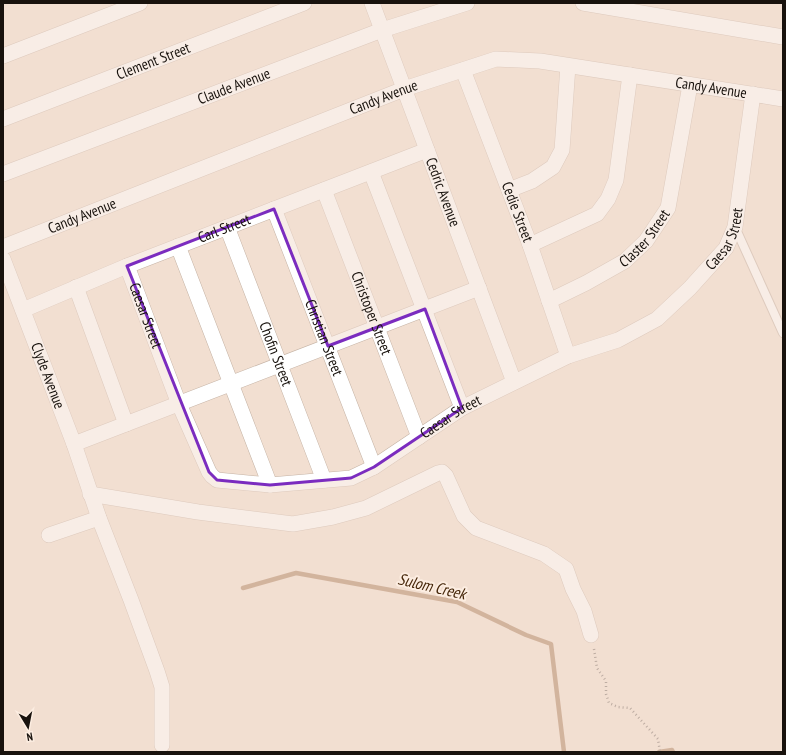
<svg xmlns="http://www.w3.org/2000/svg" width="786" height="755" font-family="'PT Sans Narrow',sans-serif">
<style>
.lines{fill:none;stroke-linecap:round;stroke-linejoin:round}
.stream{stroke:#ac815e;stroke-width:4.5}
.lane-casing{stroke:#c5b3a5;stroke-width:10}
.street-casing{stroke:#c5b3a5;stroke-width:16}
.path{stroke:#7d7168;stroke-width:2.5;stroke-dasharray:1 3;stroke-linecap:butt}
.lane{stroke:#fff;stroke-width:8}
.street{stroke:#fff;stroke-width:15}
.marked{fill:none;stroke:#7b2cbf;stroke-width:3;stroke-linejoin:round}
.labels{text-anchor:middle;stroke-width:4;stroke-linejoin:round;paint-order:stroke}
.street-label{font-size:15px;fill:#18120d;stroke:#fcede1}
.water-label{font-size:16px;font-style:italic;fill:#46270a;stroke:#fcede1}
</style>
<rect width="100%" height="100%" fill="#f2dfd1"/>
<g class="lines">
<g class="stream">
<path d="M 243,588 L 296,573 L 457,602 L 526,635 L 551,644 L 564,752"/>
<path d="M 659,752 L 672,750 L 673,752"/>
</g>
<defs>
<path id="lane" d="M 735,227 L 783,333"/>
<g id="street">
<path id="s1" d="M 372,3 L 514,382"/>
<path d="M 583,3 L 783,37"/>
<path d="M 3,56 L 140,3"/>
<path id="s2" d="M 463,70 L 530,245 L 568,356"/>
<path id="s3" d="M 3,119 L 304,3"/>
<path d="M 371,172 L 462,408"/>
<path id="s4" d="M 3,174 L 382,30 L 467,3"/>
<path id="s5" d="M 324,190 L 419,437"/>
<path d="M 509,190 L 532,181 L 553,167 L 562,150 L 568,66"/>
<path id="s6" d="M 274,209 L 374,467"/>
<path id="s7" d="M 227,227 L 324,480"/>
<path d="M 530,245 L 597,214 L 608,199 L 616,180 L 630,75"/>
<path d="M 178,246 L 270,485"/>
<path id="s8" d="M 3,247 L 404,89 L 496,59 L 540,61 L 783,99"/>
<path id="s9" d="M 3,259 L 74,444 L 99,518 L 131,600 L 157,671 L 162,687 L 162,745"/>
<path id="s10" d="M 127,266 L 179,404 L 209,472 L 212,476 L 217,480 L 270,485 L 351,478 L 374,467 L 462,408 L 568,356 L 618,340 L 657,319 L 690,288 L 726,248 L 735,227 L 753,94"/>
<path d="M 76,287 L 126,424"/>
<path id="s11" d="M 549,301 L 586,283 L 625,261 L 646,241 L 668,208 L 690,85"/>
<path id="s12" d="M 23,310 L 127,266 L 427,150"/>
<path d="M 74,444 L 479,288"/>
<path d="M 90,494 L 198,512 L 293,524 L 333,517 L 366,508 L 438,473 L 442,472 L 446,476 L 464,516 L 476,528 L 544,554 L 566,569 L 573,589 L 584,611 L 591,635"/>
<path d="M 49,535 L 99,518"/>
</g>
</defs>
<use href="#lane" class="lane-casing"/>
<use href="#street" class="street-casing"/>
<path class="path" d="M 594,649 L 597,668 L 606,681 L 606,694 L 609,703 L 618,707 L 630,708 L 658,739 L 660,752"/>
<use href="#lane" class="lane"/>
<use href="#street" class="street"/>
</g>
<path d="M0 0H786V755H0ZM 274,209 L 328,346 L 425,309 L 462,408 L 374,467 L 351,478 L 270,485 L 217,480 L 209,472 L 127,266 Z" fill="#f2dfd1" fill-opacity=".55" fill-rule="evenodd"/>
<path class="marked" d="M 274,209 L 328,346 L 425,309 L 462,408 L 374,467 L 351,478 L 270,485 L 217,480 L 209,472 L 127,266 Z"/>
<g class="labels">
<g class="street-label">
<text dy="5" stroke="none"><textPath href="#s3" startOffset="161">Clement Street</textPath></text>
<text dy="5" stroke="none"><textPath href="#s4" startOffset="247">Claude Avenue</textPath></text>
<text dy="5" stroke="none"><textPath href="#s8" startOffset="745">Candy Avenue</textPath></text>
<text dy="5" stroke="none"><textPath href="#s8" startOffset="409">Candy Avenue</textPath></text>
<text dy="5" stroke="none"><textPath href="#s1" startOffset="202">Cedric Avenue</textPath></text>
<text dy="5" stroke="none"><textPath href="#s2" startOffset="152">Cedie Street</textPath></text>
<text dy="5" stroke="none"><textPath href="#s8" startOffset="85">Candy Avenue</textPath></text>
<text dy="5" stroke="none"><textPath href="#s12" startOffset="217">Carl Street</textPath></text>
<text dy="5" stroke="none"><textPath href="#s11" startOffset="116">Claster Street</textPath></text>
<text dy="5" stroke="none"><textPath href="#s10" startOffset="821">Caesar Street</textPath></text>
<text dy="5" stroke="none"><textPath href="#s5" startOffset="132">Christoper Street</textPath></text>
<text dy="5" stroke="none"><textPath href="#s10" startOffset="53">Caesar Street</textPath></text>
<text dy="5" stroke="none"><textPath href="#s6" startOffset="138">Christian Street</textPath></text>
<text dy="5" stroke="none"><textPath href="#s7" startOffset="136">Chofin Street</textPath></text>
<text dy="5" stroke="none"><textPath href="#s9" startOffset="125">Clyde Avenue</textPath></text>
<text dy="5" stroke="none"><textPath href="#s10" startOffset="485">Caesar Street</textPath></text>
</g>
<g class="water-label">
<text transform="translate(432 586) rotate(13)" y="6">Sulom Creek</text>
</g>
</g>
<rect width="786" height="755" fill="none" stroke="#18120d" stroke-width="8"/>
<g transform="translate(28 727) rotate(170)" stroke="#fcede1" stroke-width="3" paint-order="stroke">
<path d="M0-3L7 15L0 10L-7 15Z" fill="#18120d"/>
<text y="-6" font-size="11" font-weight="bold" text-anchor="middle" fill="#18120d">N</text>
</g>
</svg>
